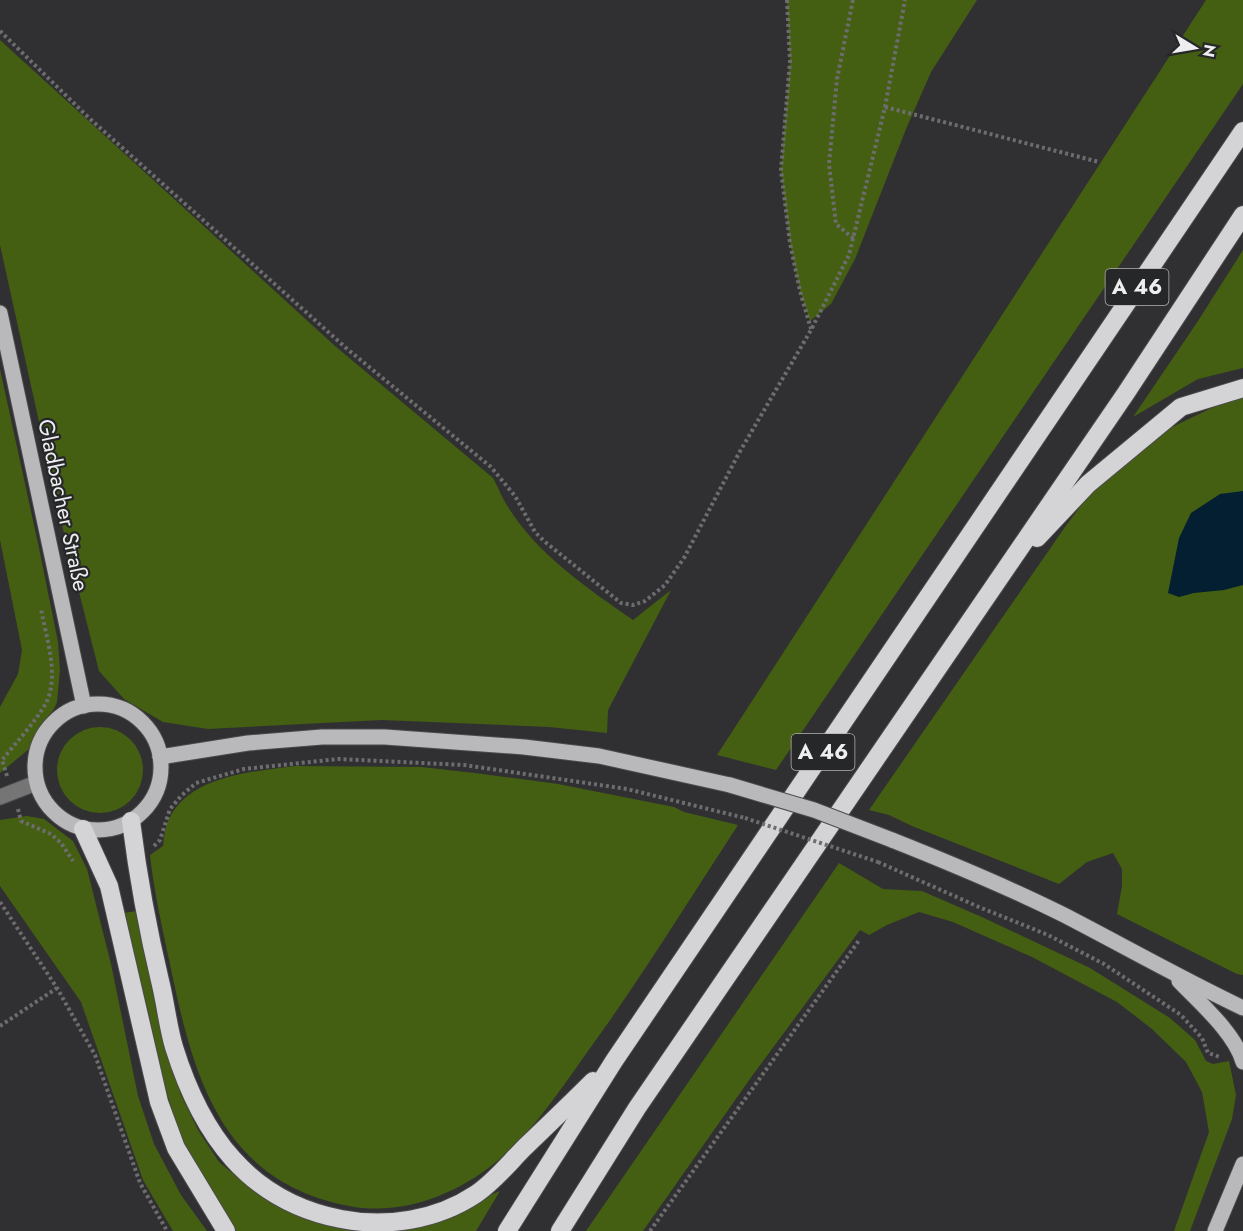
<svg xmlns="http://www.w3.org/2000/svg" width="1243" height="1231" font-family="Jost,sans-serif">
<style>
.green{fill:#445f11}
.water{fill:#031f31}
.lines{fill:none;stroke-linecap:round;stroke-linejoin:round}
.minor-casing{stroke:#4b4b4d;stroke-width:17}
.major-casing{stroke:#4b4b4d;stroke-width:17}
.highway-casing{stroke:#4b4b4d;stroke-width:20}
.path{stroke:#6d6d70;stroke-width:4;stroke-dasharray:3 3;stroke-linecap:butt}
.minor{stroke:#757576;stroke-width:15}
.major{stroke:#b9b9bc;stroke-width:15}
.highway{stroke:#d4d4d7;stroke-width:18}
.major-bridge-casing{stroke:#4b4b4d;stroke-width:17;stroke-linecap:butt}
.path-bridge{stroke:#6d6d70;stroke-width:4;stroke-dasharray:3 3;stroke-linecap:butt}
.major-bridge{stroke:#b9b9bc;stroke-width:15}
.labels{text-anchor:middle;stroke-width:4.5;stroke-linejoin:round;paint-order:stroke}
.shield{fill:#262729;stroke:#b2b2b4;stroke-width:1.5}
.shield-label{font-size:21px;font-weight:bold;fill:#eeeef0}
.street-label{font-size:22px;fill:#eeeef0;stroke:#262729}
</style>
<rect width="100%" height="100%" fill="#303033"/>
<g class="green">
<path d="M 787,0 L 977,0 L 931,72 L 906,129 L 855,259 L 831,304 L 810,321 L 800,291 L 790,243 L 781,170 L 790,61 Z"/>
<path d="M 1206,0 L 1243,0 L 1243,84 L 776,770 L 717,755 Z"/>
<path d="M 0,40 L 335,346 L 493,478 C 498,487 502,498 508,507 C 537,554 587,588 633,620 L 671,590 L 608,710 L 607,733 L 549,727 L 382,720 L 208,729 L 163,722 L 124,699 L 99,671 L 60,517 L 0,245 Z"/>
<path d="M 1243,250 L 1243,368 L 1198,379 L 1133,417 L 1198,321 Z"/>
<path d="M 0,369 L 39,548 L 58,642 L 60,670 L 57,702 L 54,709 L 38,729 L 29,749 L 0,773 L 0,707 L 18,674 L 22,650 L 0,540 Z"/>
<path d="M 1243,398 L 1243,975 L 1237,974 L 1117,914 L 1122,886 L 1122,869 L 1113,853 L 1087,862 L 1059,884 L 912,826 L 889,815 L 869,810 L 1065,527 L 1092,491 L 1168,429 L 1222,403 Z"/>
<circle cx="100" cy="770" r="43"/>
<path d="M 295,766 L 421,767 L 475,773 L 558,784 L 674,807 L 684,812 L 738,825 C 687,903 638,983 583,1058 C 559,1092 535,1128 503,1156 C 463,1192 404,1217 349,1206 C 223,1182 194,1080 171,969 C 163,931 154,893 150,855 L 163,846 C 164,837 165,827 169,819 C 190,775 253,772 295,766 Z"/>
<path d="M 27,816 L 44,819 L 73,841 L 87,869 L 111,964 L 138,1096 L 154,1144 L 181,1195 L 207,1231 L 173,1231 L 143,1180 L 81,1002 L 0,886 L 0,820 Z"/>
<path d="M 839,863 L 883,889 L 922,891 L 984,918 L 1090,968 L 1170,1018 L 1195,1040 L 1206,1061 L 1213,1064 L 1229,1061 L 1236,1095 L 1232,1119 L 1190,1231 L 1174,1231 L 1209,1132 L 1202,1092 L 1186,1062 L 1152,1029 L 1117,1002 L 1032,957 L 953,922 L 919,912 L 887,925 L 869,935 L 860,930 L 752,1076 L 643,1231 L 586,1231 Z"/>
<path d="M 136,911 L 166,1049 L 181,1095 L 198,1130 L 219,1162 L 261,1196 L 289,1211 L 324,1223 L 353,1229 L 483,1198 L 500,1191 L 476,1231 L 236,1231 L 191,1158 L 179,1133 L 161,1073 L 148,1011 L 124,913 Z"/>
</g>
<path class="water" d="M 1243,491 L 1243,585 L 1224,590 L 1194,593 L 1179,597 L 1168,593 L 1179,538 L 1191,513 L 1220,494 Z"/>
<g class="lines">
<defs>
<path id="minor" d="M 0,797 L 36,783"/>
<g id="major">
<path d="M 0,313 L 84,706"/>
<circle cx="98" cy="767" r="63"/>
<path d="M 160,757 L 248,743 L 322,737 L 385,737 L 524,747 L 599,756 L 730,785"/>
<path d="M 892,840 C 950,863 1008,887 1064,915 C 1124,946 1182,979 1243,1008"/>
<path d="M 1179,981 C 1199,1002 1235,1033 1243,1062"/>
<path d="M 1215,1231 L 1243,1164"/>
</g>
<g id="highway">
<path d="M 1037,538 L 1088,484 L 1181,407 L 1243,388"/>
<path d="M 131,821 C 138,877 148,931 161,985 C 166,1006 168,1027 174,1047 C 201,1134 248,1201 341,1219 C 387,1228 437,1220 476,1194 C 495,1181 509,1163 525,1147 C 548,1125 571,1103 593,1081"/>
<path d="M 83,829 L 109,886 L 159,1102 L 176,1148 L 226,1231"/>
<path d="M 507,1231 L 614,1061 L 1243,131"/>
<path d="M 560,1231 L 637,1108 L 1126,393 L 1243,215"/>
</g>
</defs>
<use href="#minor" class="minor-casing"/>
<use href="#major" class="major-casing"/>
<use href="#highway" class="highway-casing"/>
<g class="path">
<path d="M 787,0 L 790,61 L 781,170 L 790,243 L 800,291 L 811,329"/>
<path d="M 853,0 L 837,79 L 829,164 L 836,224 L 854,239"/>
<path d="M 0,31 L 89,118 L 346,348 L 491,467 L 515,496 L 535,532 L 544,541 L 621,603 L 633,605 L 645,601 L 665,585 L 684,558 L 739,453 L 811,330 L 849,255 L 885,107 L 905,0"/>
<path d="M 885,107 L 1099,162"/>
<path d="M 7,776 L 2,760 C 15,744 38,719 47,701 C 59,673 46,637 41,609"/>
<path d="M 18,809 L 21,821 L 51,834 L 61,843 L 73,861"/>
<path d="M 154,846 L 160,840 L 170,809 L 181,796 L 196,783 L 244,769 L 338,759 L 464,765 L 627,789 L 745,818"/>
<path d="M 878,862 L 979,907 L 1048,935 L 1104,964 L 1181,1015 L 1202,1038 L 1208,1053 L 1220,1057"/>
<path d="M 0,902 L 57,988 L 95,1055 L 140,1183 L 167,1231"/>
<path d="M 0,1026 L 57,988"/>
<path d="M 650,1231 L 860,939"/>
</g>
<use href="#minor" class="minor"/>
<use href="#major" class="major"/>
<use href="#highway" class="highway"/>
<defs>
<path id="major-bridge" d="M 730,785 L 814,810 L 892,840"/>
</defs>
<use href="#major-bridge" class="major-bridge-casing"/>
<path class="path-bridge" d="M 745,818 L 878,862"/>
<use href="#major-bridge" class="major-bridge"/>
</g>
<g class="labels">
<g class="shield">
<rect x="1105.5" y="269" width="63" height="36" rx="4.5"/>
<rect x="791.5" y="734" width="63" height="36" rx="4.5"/>
</g>
<g class="shield-label">
<text x="1137" y="294">A 46</text>
<text x="823" y="759">A 46</text>
</g>
<g class="street-label">
<text transform="translate(64 505) rotate(78)" y="8">Gladbacher Straße</text>
</g>
</g>
<g transform="translate(1195 48) rotate(101)" stroke="#262729" stroke-width="4.5" paint-order="stroke">
<path d="M0-4.5L10 22L0 15L-10 22Z" fill="#eeeef0"/>
<text y="-9" font-size="16" font-weight="bold" text-anchor="middle" fill="#eeeef0">N</text>
</g>
</svg>
